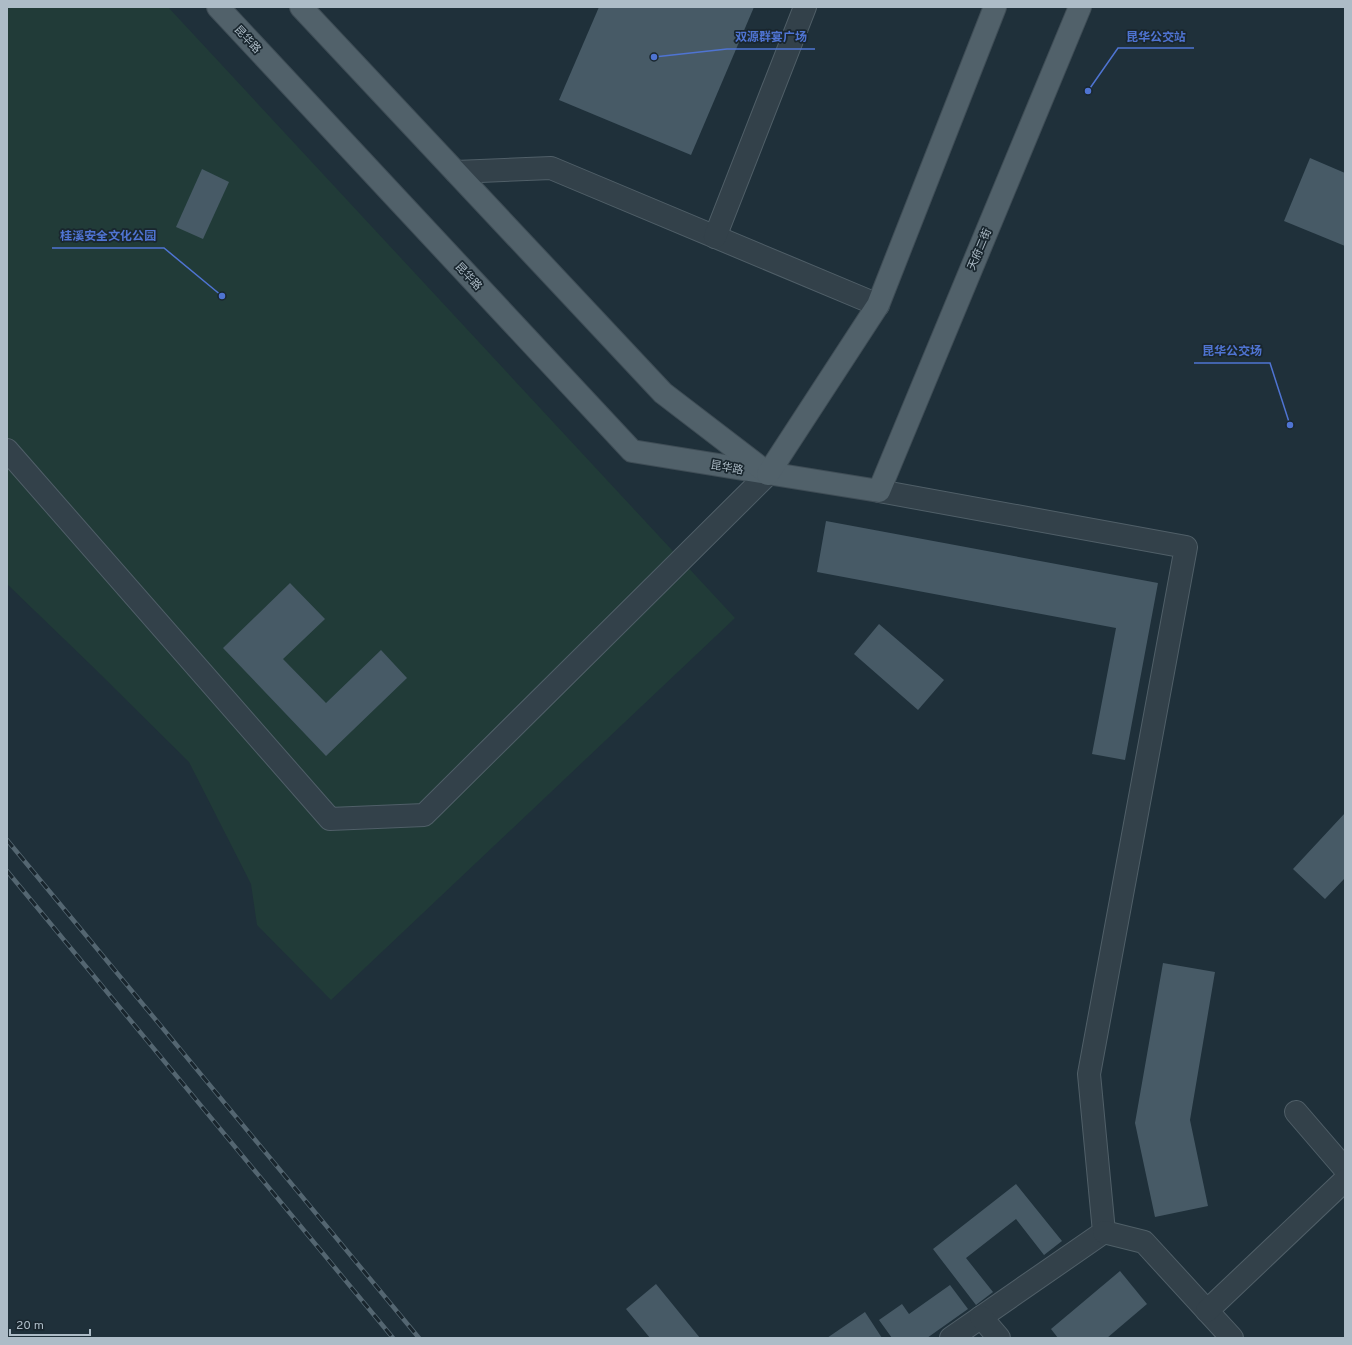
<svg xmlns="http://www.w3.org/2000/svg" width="1352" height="1345" font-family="Overpass,'Noto Sans SC',sans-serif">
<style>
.green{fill:#213b38}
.building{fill:#475a66}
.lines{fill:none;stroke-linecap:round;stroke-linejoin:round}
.minor-casing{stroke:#505f68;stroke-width:24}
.major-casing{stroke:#3f4d56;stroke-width:24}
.minor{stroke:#33414a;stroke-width:22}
.major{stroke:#51616a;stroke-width:22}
.rail-casing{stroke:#546671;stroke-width:4.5}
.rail{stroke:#19262e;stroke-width:3;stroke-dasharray:9;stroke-linecap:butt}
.labels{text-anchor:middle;stroke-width:3.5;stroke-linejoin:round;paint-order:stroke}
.street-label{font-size:11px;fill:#adbcc7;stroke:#19262e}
.leader{fill:none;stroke:#4f74d2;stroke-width:1.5}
.callout-dot{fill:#4f74d2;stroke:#19262e;stroke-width:1.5}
.callout-label{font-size:12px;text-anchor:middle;font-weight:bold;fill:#4f74d2;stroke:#19262e;stroke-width:3.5;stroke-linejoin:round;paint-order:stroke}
</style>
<rect width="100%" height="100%" fill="#1f303a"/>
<path class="green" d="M 7,7 L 168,7 L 735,618 L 331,1000 L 257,925 L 251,884 L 189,762 L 91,665 L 7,584 Z"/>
<g class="building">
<path d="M 599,7 L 754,7 L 691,155 L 559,100 Z"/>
<path d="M 1310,158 L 1345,173 L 1345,246 L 1284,221 Z"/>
<path d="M 202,169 L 229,182 L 203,239 L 176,227 Z"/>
<path d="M 826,521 L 1158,583 L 1125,760 L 1092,754 L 1116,628 L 817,572 Z"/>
<path d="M 290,583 L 325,619 L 283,659 L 326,703 L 381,650 L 407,678 L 326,756 L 223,648 Z"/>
<path d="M 879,624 L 944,680 L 918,710 L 854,654 Z"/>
<path d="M 1345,813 L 1345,879 L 1344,879 L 1325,899 L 1293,869 Z"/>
<path d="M 1163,963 L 1215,972 L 1190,1120 L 1208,1206 L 1155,1217 L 1135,1123 Z"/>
<path d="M 1016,1184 L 1062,1241 L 1044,1255 L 1016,1219 L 966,1258 L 993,1292 L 976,1305 L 933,1249 Z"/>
<path d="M 1120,1271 L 1147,1304 L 1107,1338 L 1058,1338 L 1051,1329 Z"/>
<path d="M 656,1284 L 700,1338 L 650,1338 L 626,1309 Z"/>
<path d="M 950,1285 L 968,1309 L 927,1338 L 892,1338 L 879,1320 L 902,1304 L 909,1314 Z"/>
<path d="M 865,1312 L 882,1338 L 827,1338 Z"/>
</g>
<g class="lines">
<defs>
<g id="minor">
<path d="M 456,172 L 551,168 L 878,305"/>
<path d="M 715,237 L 805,7"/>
<path d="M 7,450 L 330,819 L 424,815 L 768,474"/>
<path d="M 879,491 L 1186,547 L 1089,1074 L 1104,1232 L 951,1338"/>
<path d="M 1296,1112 L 1345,1169"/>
<path d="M 1104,1232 L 1144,1242 L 1232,1338"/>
<path d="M 1207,1311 L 1345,1180"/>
<path d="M 981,1317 L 999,1338"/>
</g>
<g id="major">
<path d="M 218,7 L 632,451 L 879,491 L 1080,7"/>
<path d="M 301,7 L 663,393 L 766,472"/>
<path d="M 768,474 L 878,305 L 995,7"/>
</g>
</defs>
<use href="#minor" class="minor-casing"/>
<use href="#major" class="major-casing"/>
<use href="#minor" class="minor"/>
<use href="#major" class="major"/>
<defs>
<g id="rail">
<path d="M 7,840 L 419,1338"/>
<path d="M 7,871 L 393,1338"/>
</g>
</defs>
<use href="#rail" class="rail-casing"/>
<use href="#rail" class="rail"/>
</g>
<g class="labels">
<g class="street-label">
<text transform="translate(248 39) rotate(47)" y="4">昆华路</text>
<text transform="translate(979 249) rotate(-67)" y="4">天府二街</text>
<text transform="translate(469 276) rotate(47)" y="4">昆华路</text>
<text transform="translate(727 467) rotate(10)" y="4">昆华路</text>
</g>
</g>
<path class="leader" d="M1088 91L1118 48H1194M654 57L727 49H815M222 296L164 248H52M1290 425L1270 363H1194"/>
<g class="callout-dot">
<circle cx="1088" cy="91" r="4"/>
<circle cx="654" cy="57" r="4"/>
<circle cx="222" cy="296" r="4"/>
<circle cx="1290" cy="425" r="4"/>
</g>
<g class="callout-label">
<text x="1156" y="41">昆华公交站</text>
<text x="771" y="41">双源群宴广场</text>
<text x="108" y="240">桂溪安全文化公园</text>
<text x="1232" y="355">昆华公交场</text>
</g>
<rect width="1352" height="1345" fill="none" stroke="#adbcc7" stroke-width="16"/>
<path d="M10 1329v6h80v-6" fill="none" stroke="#adbcc7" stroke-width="2"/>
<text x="16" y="1329" font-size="12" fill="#adbcc7" stroke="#19262e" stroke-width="3" paint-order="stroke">20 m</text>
</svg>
